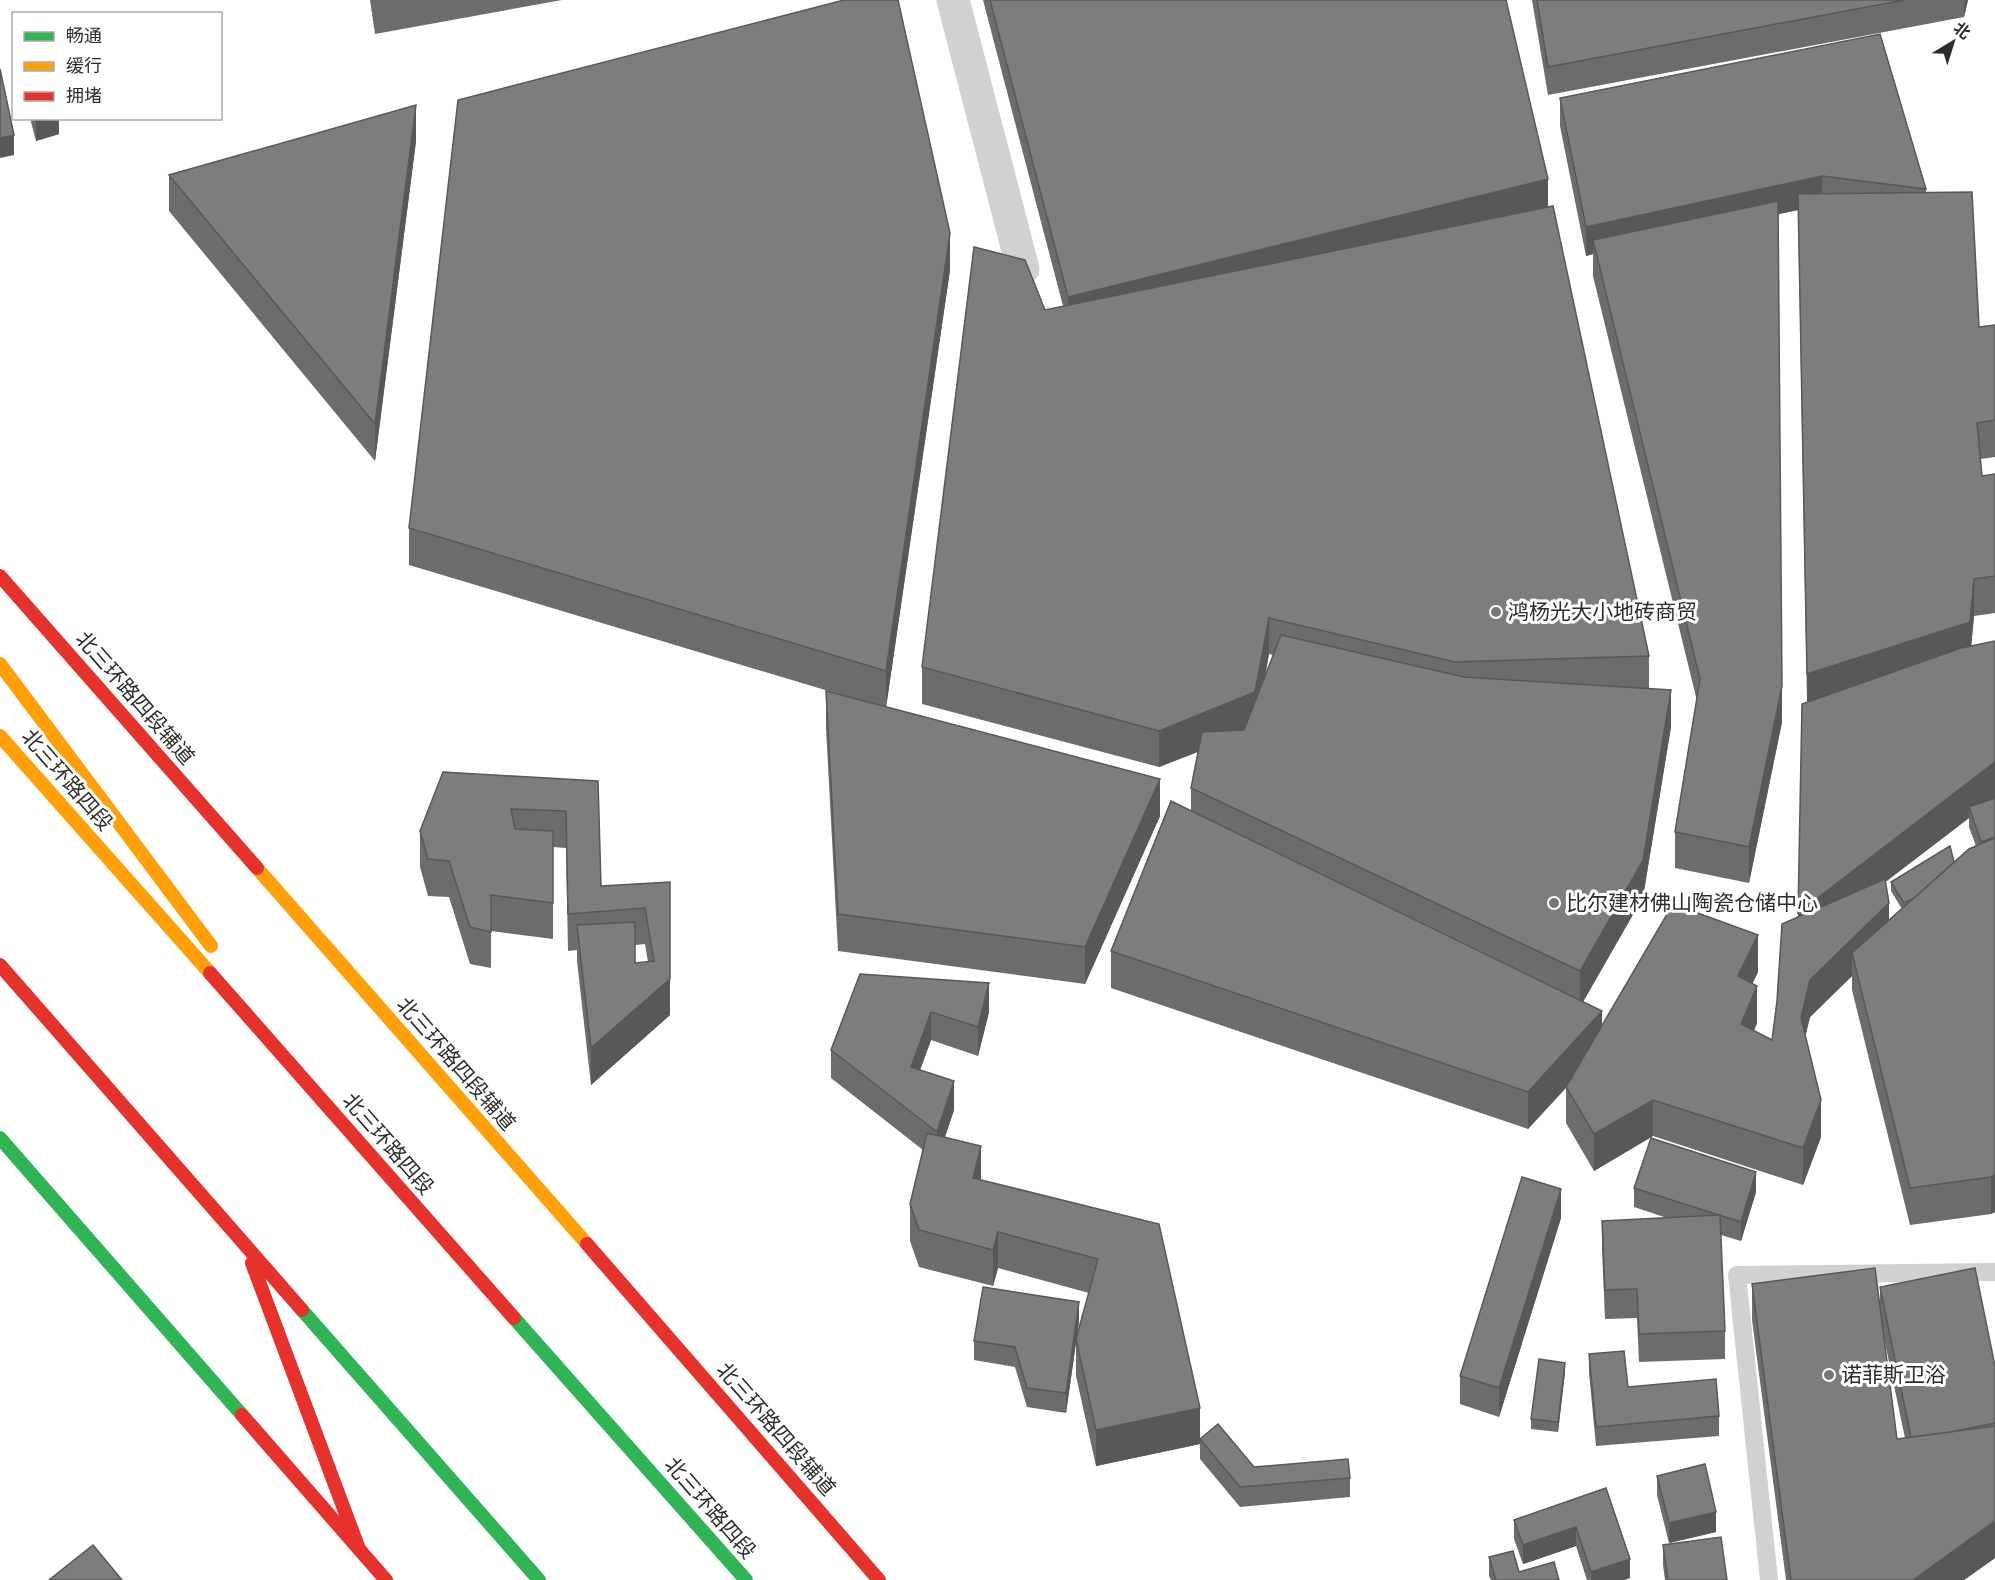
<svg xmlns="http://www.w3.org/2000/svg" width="1995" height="1580" font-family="Raleway,'Noto Sans SC',sans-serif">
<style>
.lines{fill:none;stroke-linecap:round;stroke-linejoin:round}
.lane{stroke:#d1d1d1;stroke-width:18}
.street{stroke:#d1d1d1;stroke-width:33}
.fast{stroke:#30b455;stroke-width:14}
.slow{stroke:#ff9f0a;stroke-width:14}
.jam{stroke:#e5322d;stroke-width:14}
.wall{fill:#6c6c6c;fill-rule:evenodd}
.shaded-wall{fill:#585858}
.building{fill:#7d7d7d;stroke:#585858;stroke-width:1.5}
.poi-dot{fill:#767676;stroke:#fff;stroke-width:2}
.labels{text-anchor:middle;stroke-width:6;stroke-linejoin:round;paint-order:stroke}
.poi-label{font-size:21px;fill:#2c2c2c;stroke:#fff;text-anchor:start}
.street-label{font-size:21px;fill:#2c2c2c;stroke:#fff}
</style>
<rect width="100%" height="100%" fill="#fff"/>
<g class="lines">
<path class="lane" d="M 1769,1580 L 1737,1275 L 1995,1272"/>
<path class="street" d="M 953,0 L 1023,269"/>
<g class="fast">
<path d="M 0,1138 L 242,1415"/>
<path d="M 302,1310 L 539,1580"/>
<path d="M 514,1318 L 746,1580"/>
</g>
<g class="slow">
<path d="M 0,664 L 211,946"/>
<path d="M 0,736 L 210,973"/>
<path d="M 257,868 L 587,1244"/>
</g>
<g class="jam">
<path d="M 0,576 L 257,868"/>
<path d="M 0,965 L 302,1310"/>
<path d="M 210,973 L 514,1318"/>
<path d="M 587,1244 L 879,1580"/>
<path d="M 252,1263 L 359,1549"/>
<path d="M 242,1415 L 386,1580"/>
</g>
</g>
<g class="wall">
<path d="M 370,0 L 562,0 L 375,34 Z"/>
<path d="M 983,0 L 1506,0 L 1548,207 L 1649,656 L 1649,689 L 1671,727 L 1643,897 L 1583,1002 L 1602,1025 L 1758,972 L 1752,984 L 1757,1023 L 1754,1031 L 1772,1040 L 1798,917 L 1807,703 L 1798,210 L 1778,214 L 1782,722 L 1749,883 L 1675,868 L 1675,832 L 1697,701 L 1593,276 L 1593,254 L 1586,256 L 1560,126 L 1560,98 L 1926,189 L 1926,192 L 1979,327 L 1995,325 L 1995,457 L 1980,459 L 1982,476 L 1995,474 L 1995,613 L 1974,616 L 1971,646 L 1995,641 L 1995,1212 L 1991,1214 L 1910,1225 L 1852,990 L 1852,976 L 1810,1017 L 1805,1036 L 1821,1137 L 1803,1185 L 1653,1136 L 1594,1171 L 1566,1123 L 1566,1088 L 1528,1129 L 1111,988 L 1111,951 L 1191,810 L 1191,788 L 1198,752 L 1159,767 L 922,704 L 922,667 L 1045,310 L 1063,306 ZM 1269,654 L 1273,655 L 1265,678 ZM 1969,818 L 1969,827 L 1976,846 L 1954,862 L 1891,882 L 1891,891 L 1902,909 L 1889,920 L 1885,882 Z"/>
<path d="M 1532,0 L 1968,0 L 1964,17 L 1548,95 Z"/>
<path d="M 30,118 L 59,118 L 59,134 L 36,141 Z"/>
<path d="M 416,141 L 375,461 L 169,211 L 169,175 Z"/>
<path d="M 950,270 L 886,707 L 1160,816 L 1085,984 L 838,951 L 826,728 L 826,691 L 865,702 L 409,565 L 409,528 Z"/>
<path d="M 598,781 L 601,886 L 670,882 L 670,1015 L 591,1085 L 577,961 L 577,950 L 568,951 L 566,848 L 553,847 L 553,939 L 491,931 L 491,968 L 470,964 L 449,897 L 428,896 L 420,867 L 420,831 ZM 645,944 L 648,962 L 635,963 L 635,945 Z"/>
<path d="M 860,974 L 989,1012 L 978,1056 L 931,1040 L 920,1070 L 954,1110 L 945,1137 L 981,1180 L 1159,1224 L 1200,1444 L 1096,1466 L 1076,1376 L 1076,1343 L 1066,1413 L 1027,1407 L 1015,1367 L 974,1360 L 974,1341 L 1079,1321 L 1077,1335 L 1089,1293 L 998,1268 L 993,1286 L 919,1267 L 910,1241 L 910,1204 L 923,1150 L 831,1078 L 831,1050 Z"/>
<path d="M 1634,1188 L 1756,1192 L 1741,1241 L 1721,1235 L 1725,1331 L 1725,1359 L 1639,1362 L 1637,1318 L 1605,1319 L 1602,1249 L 1602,1221 L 1667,1218 L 1634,1207 Z"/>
<path d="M 1561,1218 L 1499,1417 L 1460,1404 L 1460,1376 Z"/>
<path d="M 1752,1284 L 1880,1305 L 1880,1287 L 1995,1366 L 1995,1558 L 1964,1580 L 1786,1580 L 1752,1320 ZM 1883,1333 L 1905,1438 L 1897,1439 Z"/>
<path d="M 1589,1354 L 1628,1387 L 1719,1416 L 1719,1436 L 1596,1446 L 1589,1373 Z"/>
<path d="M 1565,1372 L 1558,1432 L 1531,1429 L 1531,1419 Z"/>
<path d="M 1200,1439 L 1254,1467 L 1350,1478 L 1350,1497 L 1240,1507 L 1200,1459 Z"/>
<path d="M 1657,1476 L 1716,1532 L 1669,1543 L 1657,1495 Z"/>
<path d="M 1606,1488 L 1630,1578 L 1624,1580 L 1587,1580 L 1576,1546 L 1523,1564 L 1514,1539 L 1514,1520 Z"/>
<path d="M 1663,1545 L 1727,1580 L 1665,1580 L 1663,1565 Z"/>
<path d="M 1489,1557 L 1519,1572 L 1559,1580 L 1491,1580 L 1489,1576 Z"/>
</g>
<g class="shaded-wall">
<path d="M 1964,0 L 1968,0 L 1964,17 Z"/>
<path d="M 416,105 L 416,141 L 375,461 L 375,424 Z"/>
<path d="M 46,118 L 59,118 L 59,134 L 36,141 L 36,121 Z"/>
<path d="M 14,135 L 14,155 L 0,158 L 0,138 Z"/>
<path d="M 1822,176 L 1822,205 L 1596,253 L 1593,240 L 1593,254 L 1586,256 L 1586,227 Z"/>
<path d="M 1548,179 L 1548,208 L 1068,326 L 1068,297 Z"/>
<path d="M 950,233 L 950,270 L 886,708 L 886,671 Z"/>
<path d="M 1974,579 L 1974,616 L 1970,659 L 1807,710 L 1807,674 Z"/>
<path d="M 1269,618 L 1269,654 L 1255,729 L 1159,767 L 1159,731 Z"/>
<path d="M 1782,686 L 1782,722 L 1749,883 L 1749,847 Z"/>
<path d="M 1671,690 L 1671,727 L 1643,897 L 1580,1007 L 1580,971 Z"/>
<path d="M 1995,762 L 1995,799 L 1969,807 L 1969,818 L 1798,949 L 1798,913 Z"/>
<path d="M 1160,779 L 1160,816 L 1085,984 L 1085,947 Z"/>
<path d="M 1889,903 L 1889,940 L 1852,953 L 1852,976 L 1810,1017 L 1801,1055 L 1801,1018 L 1810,980 Z"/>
<path d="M 1758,935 L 1758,972 L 1738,1013 L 1738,976 Z"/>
<path d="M 670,979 L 670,1015 L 591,1085 L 591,1048 Z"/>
<path d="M 989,983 L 989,1012 L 978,1056 L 978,1027 Z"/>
<path d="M 1757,986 L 1757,1023 L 1741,1061 L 1741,1024 Z"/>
<path d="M 1602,1011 L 1602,1048 L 1528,1129 L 1528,1092 Z"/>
<path d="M 931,1012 L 931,1040 L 911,1095 L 911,1067 Z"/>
<path d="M 954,1081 L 954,1110 L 937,1160 L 937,1132 Z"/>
<path d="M 1653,1100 L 1653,1136 L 1594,1171 L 1594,1134 Z"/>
<path d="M 1821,1100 L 1821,1137 L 1803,1185 L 1803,1148 Z"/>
<path d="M 981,1146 L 981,1183 L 973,1178 Z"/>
<path d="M 1756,1172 L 1756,1192 L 1741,1241 L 1741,1222 Z"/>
<path d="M 1995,1175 L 1995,1212 L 1991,1214 L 1991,1177 Z"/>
<path d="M 1561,1189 L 1561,1218 L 1499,1417 L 1499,1388 Z"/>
<path d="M 998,1232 L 998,1268 L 993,1286 L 993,1250 Z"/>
<path d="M 1079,1302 L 1079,1321 L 1066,1413 L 1066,1393 Z"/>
<path d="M 1565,1363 L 1565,1372 L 1558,1432 L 1558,1422 Z"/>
<path d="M 1200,1408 L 1200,1444 L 1096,1466 L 1096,1430 Z"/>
<path d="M 1716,1512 L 1716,1532 L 1669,1543 L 1669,1523 Z"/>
<path d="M 1995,1521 L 1995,1558 L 1964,1580 L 1913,1580 Z"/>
<path d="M 1576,1527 L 1576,1546 L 1523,1564 L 1523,1545 Z"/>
<path d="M 1630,1559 L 1630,1578 L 1624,1580 L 1591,1580 L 1591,1572 Z"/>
</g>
<g class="building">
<path d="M 844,0 L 898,0 L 950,233 L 886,671 L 409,528 L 458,100 Z"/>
<path d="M 990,0 L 1506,0 L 1548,179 L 1068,297 Z"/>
<path d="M 1537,0 L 1904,0 L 1548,67 Z"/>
<path d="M 1880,34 L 1926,189 L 1822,176 L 1586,227 L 1560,98 Z"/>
<path d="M 0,69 L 14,135 L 0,138 Z"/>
<path d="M 416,105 L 375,424 L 169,175 Z"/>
<path d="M 35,118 L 46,118 L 36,121 Z"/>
<path d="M 1972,192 L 1979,327 L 1995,325 L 1995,420 L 1977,423 L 1982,476 L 1995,474 L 1995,576 L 1974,579 L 1970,622 L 1807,674 L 1798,194 Z"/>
<path d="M 1778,201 L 1782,686 L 1749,847 L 1675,832 L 1700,679 L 1593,240 Z"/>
<path d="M 1553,206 L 1649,656 L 1455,662 L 1269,618 L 1255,692 L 1159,731 L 922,667 L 974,247 L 1025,260 L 1045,310 Z"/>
<path d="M 1281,635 L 1464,677 L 1671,690 L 1643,860 L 1580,971 L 1191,788 L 1202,732 L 1244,730 Z"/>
<path d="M 1995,641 L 1995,762 L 1798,913 L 1802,704 L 1961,648 Z"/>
<path d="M 826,691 L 1160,779 L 1085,947 L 838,914 Z"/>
<path d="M 443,772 L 598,781 L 601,886 L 670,882 L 670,979 L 591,1048 L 577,925 L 635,922 L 635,963 L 654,961 L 645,908 L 568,914 L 566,811 L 511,809 L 515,829 L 553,831 L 553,903 L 491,895 L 491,932 L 470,927 L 449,861 L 428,859 L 420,831 Z"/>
<path d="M 1995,798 L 1995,837 L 1981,842 L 1969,807 Z"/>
<path d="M 1171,801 L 1602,1011 L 1528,1092 L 1111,951 Z"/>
<path d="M 1995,838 L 1995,1175 L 1991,1177 L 1910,1188 L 1852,953 L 1969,849 Z"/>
<path d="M 1950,846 L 1954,862 L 1914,898 L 1904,903 L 1891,882 Z"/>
<path d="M 1885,879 L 1889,903 L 1810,980 L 1801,1018 L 1821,1100 L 1803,1148 L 1653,1100 L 1594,1134 L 1566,1087 L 1673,904 L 1758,935 L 1738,976 L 1757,986 L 1741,1024 L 1772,1040 L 1777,1001 L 1782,924 Z"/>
<path d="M 860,974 L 989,983 L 978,1027 L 931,1012 L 911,1067 L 954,1081 L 937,1132 L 831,1050 Z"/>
<path d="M 927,1133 L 981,1146 L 973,1178 L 1159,1224 L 1200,1408 L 1096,1430 L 1076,1339 L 1098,1259 L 998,1232 L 993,1250 L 919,1230 L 910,1204 Z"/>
<path d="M 1651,1138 L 1756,1172 L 1741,1222 L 1634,1188 Z"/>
<path d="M 1522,1177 L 1561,1189 L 1499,1388 L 1460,1376 Z"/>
<path d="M 1720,1215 L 1725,1331 L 1639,1334 L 1637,1289 L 1605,1290 L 1602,1221 Z"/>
<path d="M 1875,1268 L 1897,1439 L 1995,1426 L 1995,1521 L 1913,1580 L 1791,1580 L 1752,1284 Z"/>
<path d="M 1975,1268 L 1995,1366 L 1995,1423 L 1950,1432 L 1911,1437 L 1880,1287 Z"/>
<path d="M 983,1287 L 1079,1302 L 1066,1393 L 1027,1388 L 1015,1347 L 974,1341 Z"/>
<path d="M 1624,1351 L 1628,1387 L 1716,1379 L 1719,1416 L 1596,1427 L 1589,1354 Z"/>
<path d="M 1539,1359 L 1565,1363 L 1558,1422 L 1531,1419 Z"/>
<path d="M 1218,1424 L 1254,1467 L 1348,1459 L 1350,1478 L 1240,1487 L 1200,1439 Z"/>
<path d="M 1705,1464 L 1716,1512 L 1669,1523 L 1657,1476 Z"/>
<path d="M 1606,1488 L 1630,1559 L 1591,1572 L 1576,1527 L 1523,1545 L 1514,1520 Z"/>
<path d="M 1721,1537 L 1727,1580 L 1668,1580 L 1663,1545 Z"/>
<path d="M 93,1545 L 122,1580 L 49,1580 Z"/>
<path d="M 1513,1551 L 1519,1572 L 1554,1562 L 1559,1580 L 1496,1580 L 1489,1557 Z"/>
</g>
<g class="poi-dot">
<circle cx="1496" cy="612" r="6"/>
<circle cx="1554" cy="903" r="6"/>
<circle cx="1829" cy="1375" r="6"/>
</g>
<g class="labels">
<g class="poi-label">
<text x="1508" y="619">鸿杨光大小地砖商贸</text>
<text x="1566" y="910">比尔建材佛山陶瓷仓储中心</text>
<text x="1841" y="1382">诺菲斯卫浴</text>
</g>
<g class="street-label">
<text transform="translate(135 698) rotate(49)" y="7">北三环路四段辅道</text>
<text transform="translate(67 780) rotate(49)" y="7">北三环路四段</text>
<text transform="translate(456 1064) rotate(49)" y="7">北三环路四段辅道</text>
<text transform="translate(388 1144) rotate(49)" y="7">北三环路四段</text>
<text transform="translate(776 1429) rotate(49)" y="7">北三环路四段辅道</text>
<text transform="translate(710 1508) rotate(49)" y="7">北三环路四段</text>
</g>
</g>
<rect x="12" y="12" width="210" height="108" fill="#ffffff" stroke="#ababab" stroke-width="1.5"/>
<rect x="24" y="32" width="30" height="9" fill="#30b455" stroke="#ababab" stroke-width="1.5"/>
<text x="66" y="42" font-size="18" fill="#2c2c2c">畅通</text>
<rect x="24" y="62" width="30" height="9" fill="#ff9f0a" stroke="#ababab" stroke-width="1.5"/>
<text x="66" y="72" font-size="18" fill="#2c2c2c">缓行</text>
<rect x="24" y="92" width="30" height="9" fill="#e5322d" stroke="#ababab" stroke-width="1.5"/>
<text x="66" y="102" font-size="18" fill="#2c2c2c">拥堵</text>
<g transform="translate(1953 42) rotate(38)" stroke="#ffffff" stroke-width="4.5" paint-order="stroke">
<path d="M0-4.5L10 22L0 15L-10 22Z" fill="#2c2c2c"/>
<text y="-9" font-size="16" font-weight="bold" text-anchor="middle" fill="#2c2c2c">北</text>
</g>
</svg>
